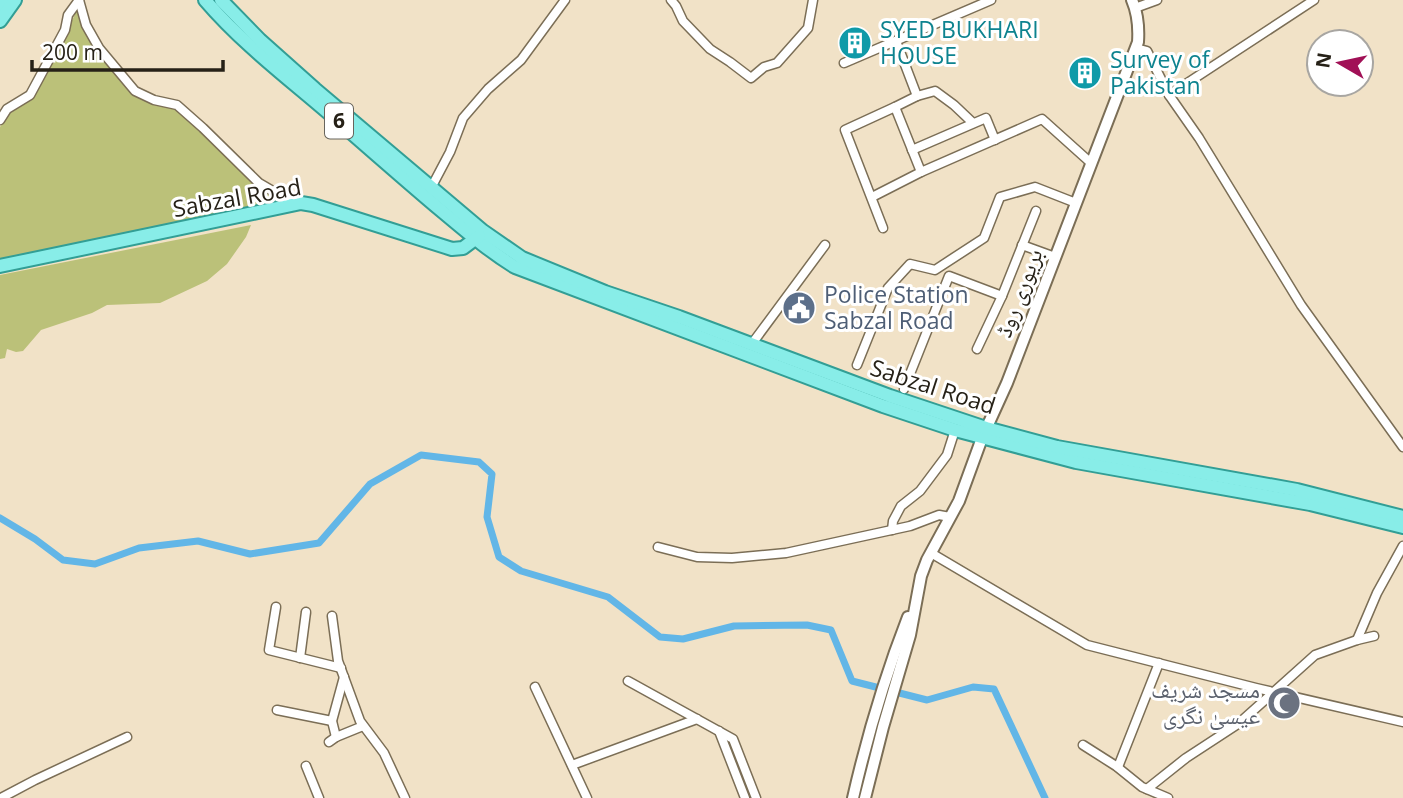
<svg xmlns="http://www.w3.org/2000/svg" width="1403" height="798" font-family="'Open Sans','Noto Naskh Arabic',sans-serif">
<style>
.green{fill:#bbc179}
.lines{fill:none;stroke-linecap:round;stroke-linejoin:round}
.canal{stroke:#62b6e7;stroke-width:7}
.street-casing{stroke:#7b6e56;stroke-width:11}
.secondary-casing{stroke:#7b6e56;stroke-width:14}
.primary-casing{stroke:#329e95;stroke-width:16}
.street{stroke:#fff;stroke-width:8}
.secondary{stroke:#fff;stroke-width:10}
.primary{stroke:#88ede8;stroke-width:12}
.labels{text-anchor:middle;stroke-width:6;stroke-linejoin:round;paint-order:stroke}
.shield{fill:#fff;stroke:#67645d;stroke-width:2}
.shield-label{font-size:21px;font-weight:bold;fill:#262117}
.culture-label{font-size:23px;fill:#0d838f;stroke:#fff;text-anchor:start}
.street-label{font-size:23px;fill:#262117;stroke:#fff}
.service-label{font-size:23px;fill:#4e5e75;stroke:#fff;text-anchor:start}
.worship-label{font-size:23px;fill:#5b616d;stroke:#fff;text-anchor:end}
</style>
<rect width="100%" height="100%" fill="#f1e2c7"/>
<g class="green">
<path d="M 79,8 L 83,24 L 128,87 L 136,96 L 154,103 L 178,109 L 268,194 L 283,206 L 0,266 L 0,127 L 9,114 L 31,96 L 56,55 L 76,12 Z"/>
<path d="M 251,225 L 246,237 L 227,264 L 207,281 L 160,303 L 107,305 L 92,313 L 41,330 L 23,351 L 16,352 L 7,349 L 5,358 L 0,359 L 0,275 Z"/>
</g>
<g class="lines">
<path class="canal" d="M 0,518 L 35,539 L 63,560 L 95,564 L 139,548 L 198,541 L 250,554 L 319,543 L 370,484 L 421,455 L 479,462 L 492,474 L 487,517 L 499,557 L 521,571 L 608,597 L 660,637 L 683,639 L 734,626 L 807,625 L 831,630 L 852,681 L 927,700 L 973,687 L 994,689 L 1045,798"/>
<defs>
<g id="street">
<path d="M 79,0 L 86,25 L 99,48 L 135,91 L 154,100 L 177,105 L 203,128 L 259,183 L 295,204"/>
<path d="M 671,0 L 676,6 L 683,21 L 710,49 L 730,62 L 751,78 L 764,67 L 777,63 L 808,28 L 813,0"/>
<path d="M 1135,8 L 1157,0"/>
<path d="M 896,41 L 917,96"/>
<path d="M 1136,48 L 1147,51 L 1169,95 L 1199,138 L 1301,305 L 1403,447"/>
<path d="M 844,63 L 991,0"/>
<path d="M 1169,95 L 1314,0"/>
<path d="M 895,107 L 921,172"/>
<path d="M 0,120 L 7,109 L 30,95 L 65,30 L 68,15 L 79,0"/>
<path d="M 912,150 L 986,118 L 995,140"/>
<path d="M 431,188 L 450,152 L 463,118 L 488,89 L 521,60 L 565,0"/>
<path d="M 872,197 L 921,172 L 1042,119 L 1091,163"/>
<path d="M 883,228 L 845,130 L 895,107 L 917,96 L 935,91 L 954,105 L 973,123"/>
<path d="M 1022,245 L 1055,257"/>
<path d="M 751,345 L 825,245"/>
<path d="M 977,349 L 1002,296 L 1036,211"/>
<path d="M 857,365 L 888,288 L 910,264 L 935,270 L 984,238 L 1000,197 L 1035,187 L 1076,203"/>
<path d="M 904,389 L 949,276 L 1002,296"/>
<path d="M 892,530 L 893,521 L 901,506 L 920,491 L 947,455 L 955,430"/>
<path d="M 658,547 L 697,557 L 732,558 L 786,553 L 910,526 L 939,515 L 950,517"/>
<path d="M 931,553 L 1087,645 L 1256,688 L 1403,722"/>
<path d="M 276,607 L 269,650 L 341,668"/>
<path d="M 332,616 L 338,661 L 360,721 L 384,753 L 405,798"/>
<path d="M 1357,640 L 1377,593 L 1403,546"/>
<path d="M 300,658 L 306,612"/>
<path d="M 628,681 L 733,739 L 756,798"/>
<path d="M 535,687 L 587,798"/>
<path d="M 277,710 L 332,721"/>
<path d="M 719,731 L 745,798"/>
<path d="M 336,737 L 332,721 L 344,677"/>
<path d="M 329,742 L 336,737 L 363,726"/>
<path d="M 1083,745 L 1116,766 L 1142,787 L 1168,798"/>
<path d="M 572,765 L 697,719"/>
<path d="M 306,766 L 319,798"/>
<path d="M 1118,767 L 1159,663"/>
<path d="M 1147,789 L 1186,758 L 1238,724 L 1315,655 L 1357,640 L 1374,636"/>
<path d="M 1,798 L 35,780 L 127,737"/>
</g>
<g id="secondary">
<path d="M 853,798 C 867,737 885,676 908,617"/>
<path d="M 865,798 L 883,727 L 910,635 L 921,576 L 927,560 L 959,501 L 982,438 L 1007,383 L 1138,42 C 1139,27 1138,14 1132,0"/>
</g>
<g id="primary">
<path d="M 205,0 C 247,49 299,86 347,129 C 379,157 411,185 443,212 C 467,232 489,251 515,267 L 883,406 L 955,430 L 1076,462 L 1310,504 L 1403,527"/>
<path d="M 221,0 L 260,40 L 315,89 L 483,231 L 522,258 L 605,292 L 679,317 L 890,396 L 986,428 L 1057,447 L 1297,490 L 1403,517"/>
<path d="M 0,5 L 3,0"/>
<path d="M 0,21 L 15,0"/>
<path d="M 0,266 L 301,203 L 313,205 L 452,249 L 463,248 L 479,236"/>
</g>
</defs>
<use href="#street" class="street-casing"/>
<use href="#secondary" class="secondary-casing"/>
<use href="#primary" class="primary-casing"/>
<use href="#street" class="street"/>
<use href="#secondary" class="secondary"/>
<use href="#primary" class="primary"/>
</g>
<defs>
<symbol id="building-disc" viewBox="-11 -11 22 22"><circle r="9.5" fill="#0f9aa8" stroke="#fff"/><path d="M-4-6H4V6H1V3H-1V6H-4ZM-2.5-4.3h1.7v1.8h-1.7ZM.8-4.3h1.7v1.8H.8ZM-2.5-1h1.7V.8h-1.7ZM.8-1h1.7V.8H.8Z" fill="#fff"/></symbol>
<symbol id="civic-disc" viewBox="-11 -11 22 22"><circle r="9.5" fill="#5c6f8a" stroke="#fff"/><path d="M-.6-6.5H3V-4.5H.6V-3L4-1V1h2V6H-6V1h2V-1L-.6-3ZM-1.2 2.5V6h2.4V2.5Z" fill="#fff"/></symbol>
<symbol id="mosque-disc" viewBox="-11 -11 22 22"><circle r="9.5" fill="#6b7280" stroke="#fff"/><path d="M3.5-4.9A6 6 0 1 0 3.5 4.9A5 5 0 1 1 3.5-4.9Z" fill="#fff"/></symbol>
</defs>
<g fill-rule="evenodd">
<use href="#building-disc" x="836" y="24" width="38" height="38"/>
<use href="#building-disc" x="1066" y="54" width="38" height="38"/>
<use href="#civic-disc" x="780" y="289" width="38" height="38"/>
<use href="#mosque-disc" x="1265" y="684" width="38" height="38"/>
</g>
<g class="labels">
<rect class="shield" x="325" y="103.5" width="28" height="35" rx="5"/>
<g class="shield-label">
<text x="339" y="128">6</text>
</g>
<g class="culture-label">
<text x="880" y="38">SYED BUKHARI<tspan x="880" dy="26">HOUSE</tspan></text>
<text x="1110" y="68">Survey of<tspan x="1110" dy="26">Pakistan</tspan></text>
</g>
<g class="street-label">
<text transform="translate(237 198) rotate(-10)" y="8">Sabzal Road</text>
<text transform="translate(1019 293) rotate(-69)" y="8">بریوری روڈ</text>
<text transform="translate(933 387) rotate(18)" y="8">Sabzal Road</text>
</g>
<g class="service-label">
<text x="824" y="303">Police Station<tspan x="824" dy="26">Sabzal Road</tspan></text>
</g>
<g class="worship-label">
<text x="1260" y="698">مسجد شریف<tspan x="1260" dy="26">عیسیٰ نگری</tspan></text>
</g>
</g>
<g transform="translate(1340 63) rotate(279)"><circle r="33" fill="#ffffff" stroke="#a8a6a2" stroke-width="2"/>
<path d="M0-5L12 26L0 18L-12 26Z" fill="#a11056"/>
<text y="-10" font-size="19" font-weight="bold" text-anchor="middle" fill="#262117">N</text>
</g>
<path d="M32 60v10h191v-10" fill="none" stroke="#262117" stroke-width="3.5"/>
<text x="42" y="60" font-size="21" fill="#262117" stroke="#ffffff" stroke-width="5" paint-order="stroke">200 m</text>
</svg>
